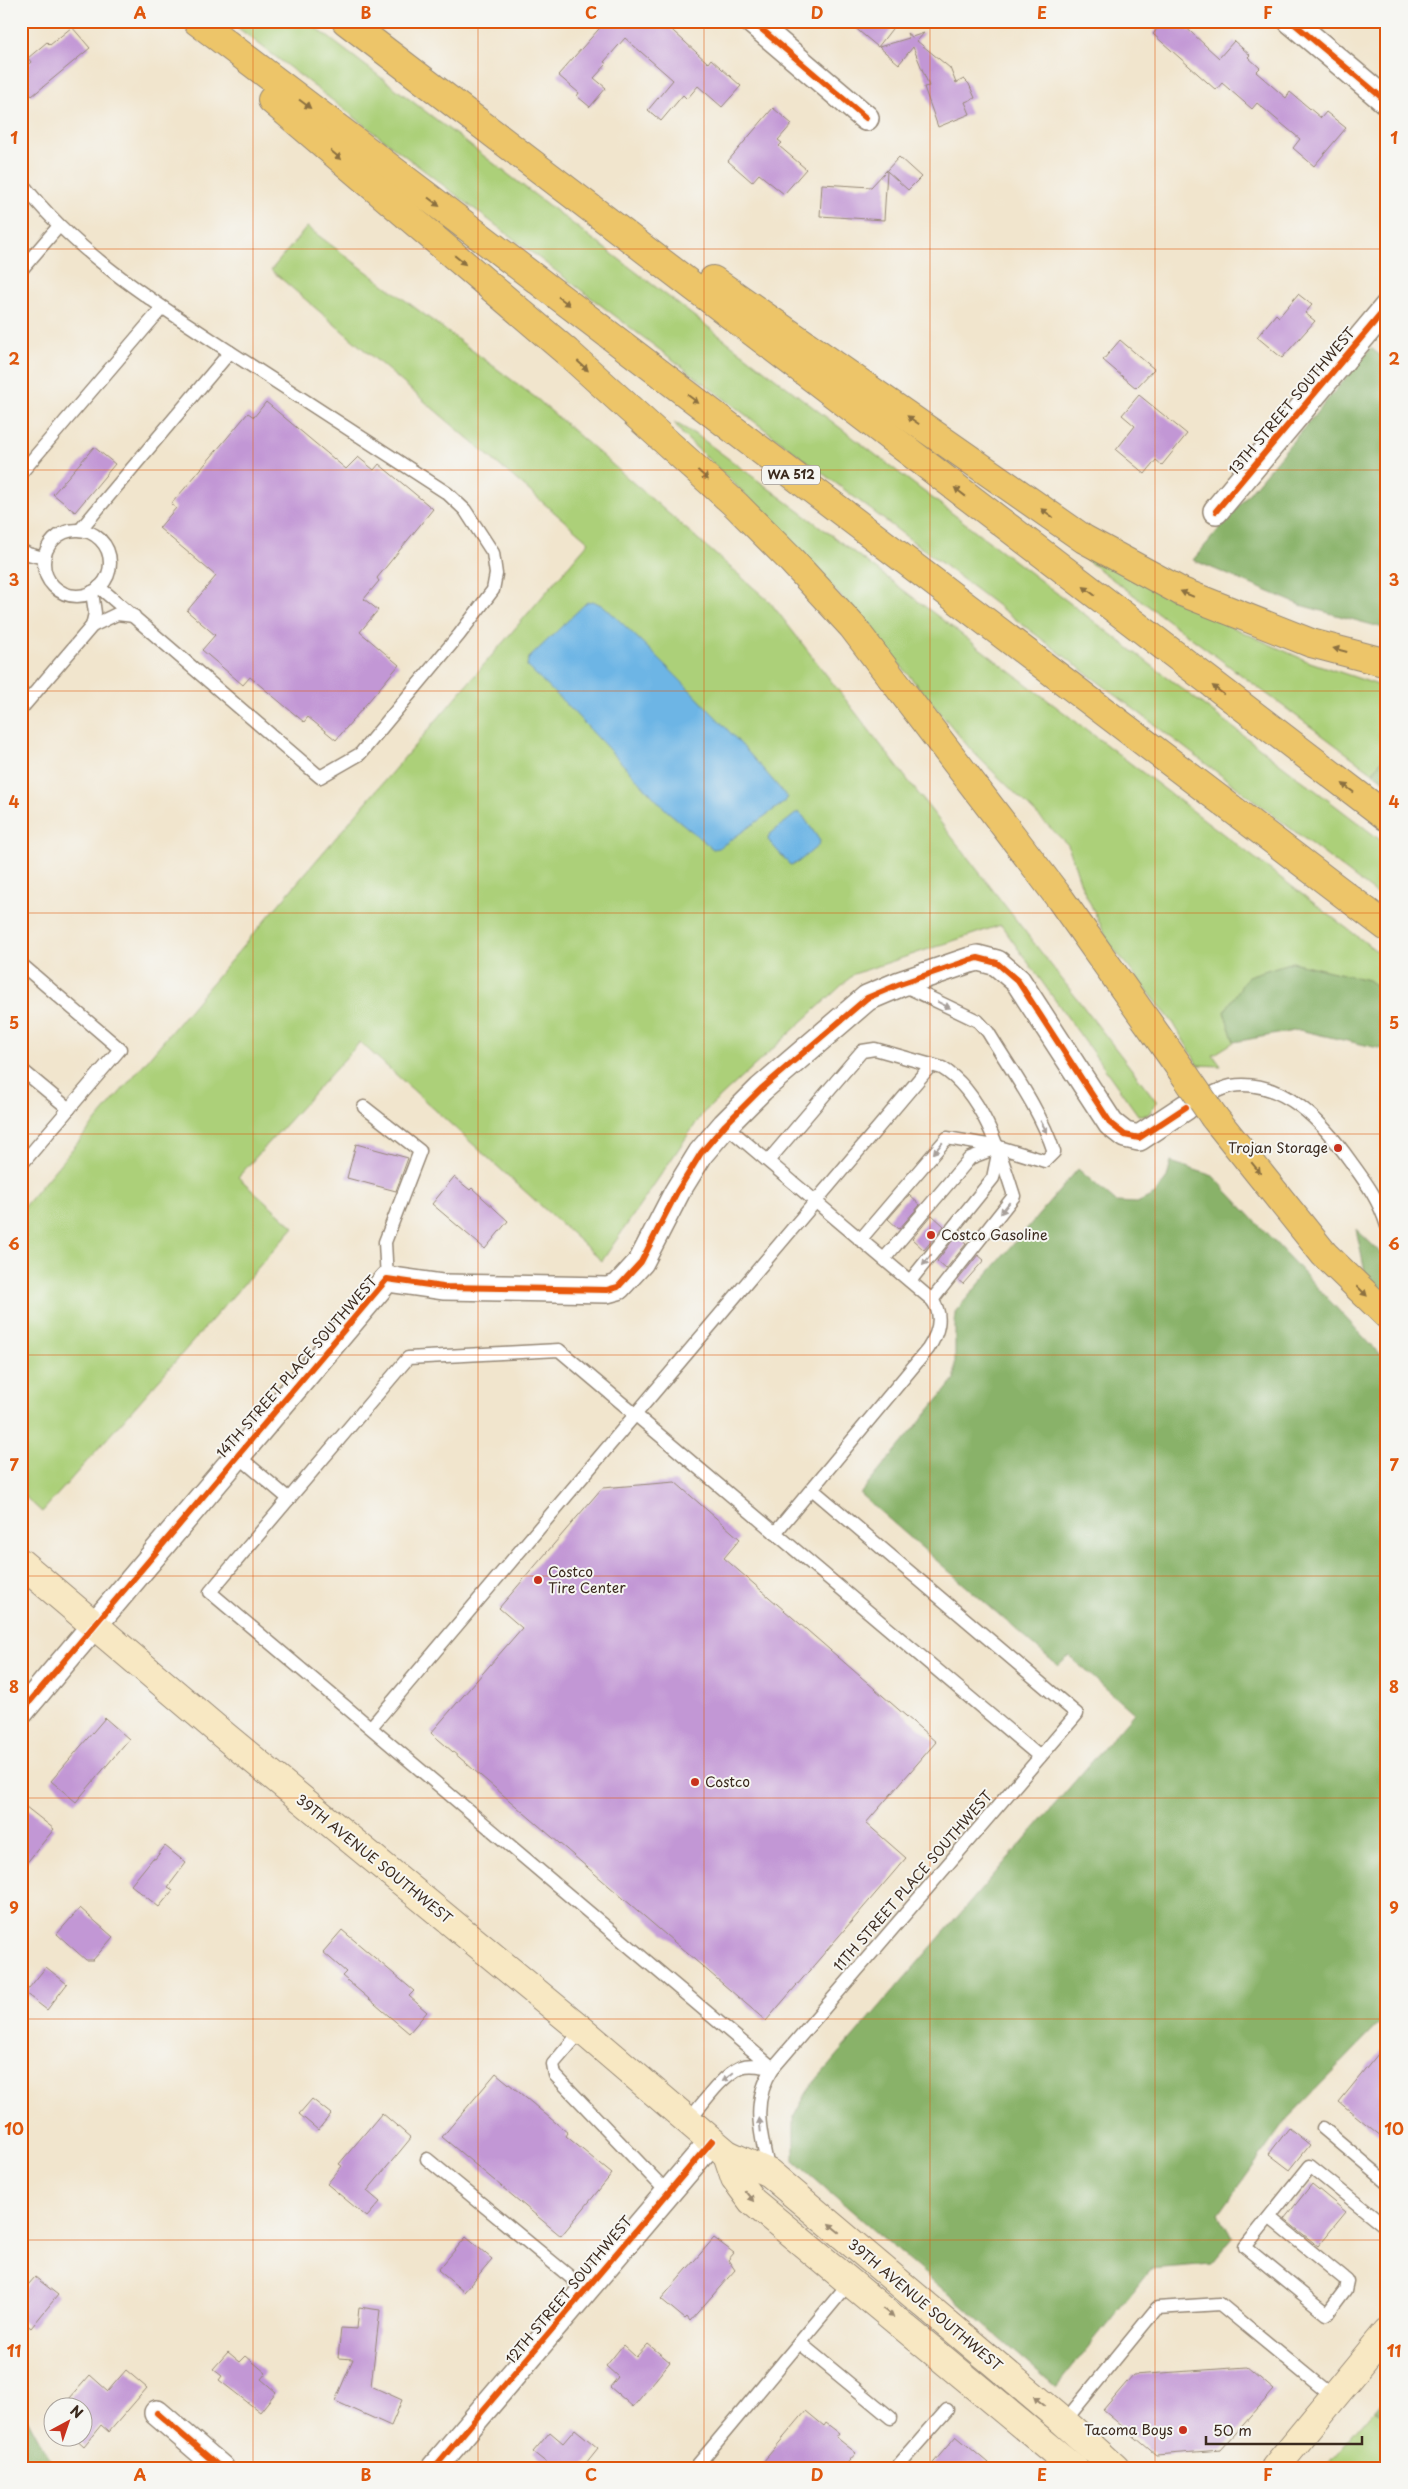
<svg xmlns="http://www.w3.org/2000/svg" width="1408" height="2489" font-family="'Playpen Sans',sans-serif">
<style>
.green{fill:#acd079;stroke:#747d4c}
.forest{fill:#89b269;stroke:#626e44}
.water{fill:#6db5e5;stroke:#547082}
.building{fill:#c297d5}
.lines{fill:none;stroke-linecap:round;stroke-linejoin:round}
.service-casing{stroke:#968876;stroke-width:15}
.minor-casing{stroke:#968876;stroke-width:28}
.secondary-casing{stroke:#968876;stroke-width:30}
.motorway-casing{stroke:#968876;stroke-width:30}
.service{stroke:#fff;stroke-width:12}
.minor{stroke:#fff;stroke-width:25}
.secondary{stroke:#f8e8c3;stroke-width:28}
.motorway{stroke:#edc569;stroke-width:28}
.motorway-bridge-casing{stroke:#968876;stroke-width:30;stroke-linecap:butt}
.motorway-bridge{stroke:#edc569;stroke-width:28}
.cycleway-casing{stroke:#f6f6f2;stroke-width:9}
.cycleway{stroke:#e8590c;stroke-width:6}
.oneway{fill:#8b7040}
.oneway2{fill:#a79f9a}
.oneway3{fill:#9a8970}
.grid{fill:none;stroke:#df570d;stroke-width:1;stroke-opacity:0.55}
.poi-dot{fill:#c8321e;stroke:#f6f6f2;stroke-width:2}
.labels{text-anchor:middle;stroke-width:4;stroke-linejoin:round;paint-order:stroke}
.shield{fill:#f6f6f2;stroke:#73675e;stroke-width:1}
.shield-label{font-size:12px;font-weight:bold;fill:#3b2a1e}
.street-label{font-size:14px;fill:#3b2a1e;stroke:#f6f6f2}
.poi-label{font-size:14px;fill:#3b2a1e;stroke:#f6f6f2;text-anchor:start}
.neatline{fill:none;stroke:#df570d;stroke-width:2}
.grid-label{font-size:16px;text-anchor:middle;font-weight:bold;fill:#df570d}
</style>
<rect width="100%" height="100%" fill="#f6f6f2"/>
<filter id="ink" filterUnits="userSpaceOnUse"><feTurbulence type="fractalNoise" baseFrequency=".02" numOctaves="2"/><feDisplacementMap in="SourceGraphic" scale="10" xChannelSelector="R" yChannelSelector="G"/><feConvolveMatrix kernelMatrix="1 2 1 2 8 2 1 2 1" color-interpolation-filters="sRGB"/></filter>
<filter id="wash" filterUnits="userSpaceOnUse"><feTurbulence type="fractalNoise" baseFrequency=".0096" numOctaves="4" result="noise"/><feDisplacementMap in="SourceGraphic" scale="20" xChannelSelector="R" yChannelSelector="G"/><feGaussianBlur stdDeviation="1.12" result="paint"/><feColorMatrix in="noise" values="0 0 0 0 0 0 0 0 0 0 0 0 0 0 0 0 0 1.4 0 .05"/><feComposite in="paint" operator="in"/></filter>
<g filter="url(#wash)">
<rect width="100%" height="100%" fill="#f1e5cd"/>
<g class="green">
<path d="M 229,21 L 307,21 L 1387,845 L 1387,902 C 1002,607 613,317 229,21 Z"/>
<path d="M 307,227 L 536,398 L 770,602 L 1157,1102 L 1148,1115 L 1138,1115 L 1001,925 L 854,974 L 703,1113 L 602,1261 L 360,1042 L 238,1177 L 294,1227 L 42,1512 L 21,1493 L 21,1210 L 249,939 L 589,542 L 271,270 Z"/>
<path d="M 674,422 L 698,436 L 826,531 L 1387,959 L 1387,994 L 1368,980 L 1292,962 L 1249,976 L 1224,1012 L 1234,1042 L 1213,1055 L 1221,1066 L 1198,1065 L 1174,1024 L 1109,943 L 1081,884 L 1068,845 L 972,751 L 860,617 L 749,498 L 683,435 Z"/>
<path d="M 1057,538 L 1194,610 L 1307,661 L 1387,688 L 1387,751 L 1373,773 Z"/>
<path d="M 1375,2409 L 1387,2420 L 1387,2468 L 1324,2468 Z"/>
</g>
<g class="forest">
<path d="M 1371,348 L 1387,361 L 1387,629 L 1300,605 L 1193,560 Z"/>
<path d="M 1387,751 L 1387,783 L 1373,773 Z"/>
<path d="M 1292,962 L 1368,980 L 1387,994 L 1387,1050 L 1299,1030 L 1234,1042 L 1224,1012 L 1248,976 Z"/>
<path d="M 1171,1162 L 1213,1176 L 1387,1362 L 1387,2016 L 1287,2119 L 1219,2214 L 1233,2238 L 1211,2264 L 1151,2269 L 1056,2387 L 794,2161 L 794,2116 L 810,2087 L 1134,1713 L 1069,1656 L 1058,1666 L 860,1494 L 955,1379 L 955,1312 L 1078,1169 L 1116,1202 L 1137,1203 L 1155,1194 L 1167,1178 Z"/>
<path d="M 1356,1229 L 1387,1259 L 1387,1294 L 1365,1272 Z"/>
<path d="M 1387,2396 L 1387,2420 L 1375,2409 Z"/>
<path d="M 21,2407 L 54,2468 L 21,2468 Z"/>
</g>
<g class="water">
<path d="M 593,601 L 605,607 C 669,667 730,729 787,797 L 785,802 L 719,848 L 713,849 L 666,810 L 568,706 L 527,666 L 528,659 L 587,602 Z"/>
<path d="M 798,812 L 803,816 L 820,841 L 819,845 L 797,863 L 790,865 L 768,840 L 769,835 Z"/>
</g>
<g id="blocks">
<g class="building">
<path d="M 606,21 L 662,21 L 708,63 L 711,59 L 741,86 L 722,107 L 698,86 L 687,99 L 683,95 L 661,121 L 648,110 L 673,80 L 625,38 L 604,62 L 607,64 L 594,78 L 606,88 L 590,107 L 577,96 L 579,93 L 558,75 Z"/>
<path d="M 847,21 L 898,21 L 878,47 Z"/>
<path d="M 1164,21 L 1179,21 L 1219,58 L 1234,41 L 1250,55 L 1248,57 L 1260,68 L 1256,72 L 1286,98 L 1290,92 L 1321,118 L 1326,112 L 1346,128 L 1314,166 L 1293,148 L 1300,139 L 1257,103 L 1252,109 L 1222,83 L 1216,90 L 1153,34 Z"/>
<path d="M 72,27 L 90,48 L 32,96 L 21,84 L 21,71 L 31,62 L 28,58 L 47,42 L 50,45 Z"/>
<path d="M 907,33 L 912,37 L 924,33 L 917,41 L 950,68 L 956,83 L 964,79 L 969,84 L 975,98 L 965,102 L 970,114 L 938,127 L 924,87 L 929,86 L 913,47 L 899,64 L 879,47 L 909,38 Z"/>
<path d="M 773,108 L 792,124 L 778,140 L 782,143 L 779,146 L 806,169 L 784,194 L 759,174 L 752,182 L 728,161 Z"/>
<path d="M 899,157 L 921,177 L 908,190 L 887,171 L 884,220 L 820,216 L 822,184 L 871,187 Z"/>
<path d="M 1298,294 L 1312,305 L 1305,313 L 1315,321 L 1282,358 L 1257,337 L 1276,314 L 1279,317 Z"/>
<path d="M 1120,340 L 1154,369 L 1136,388 L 1103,360 Z"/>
<path d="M 1139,395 L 1187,434 L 1162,465 L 1156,460 L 1145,474 L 1116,450 L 1135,426 L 1122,415 Z"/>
<path d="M 266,402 L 346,469 L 358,457 L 374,470 L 379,464 L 433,509 L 377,578 L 379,581 L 364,599 L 378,610 L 360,632 L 399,665 L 336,740 L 308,717 L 304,722 L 250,677 L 243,685 L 202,650 L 215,635 L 187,611 L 216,576 L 159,528 L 176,508 L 171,504 L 185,488 L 248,413 L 254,417 Z"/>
<path d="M 94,447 L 115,464 L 75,512 L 53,494 Z"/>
<path d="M 356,1144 L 408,1158 L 396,1191 L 347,1178 Z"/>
<path d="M 454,1177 L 470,1190 L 472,1188 L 508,1221 L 485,1249 L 432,1204 Z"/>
<path d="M 909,1195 L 920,1205 L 899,1229 L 888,1219 Z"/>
<path d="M 932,1215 L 944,1226 L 924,1250 L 912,1239 Z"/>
<path d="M 956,1236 L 966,1244 L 946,1269 L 937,1261 Z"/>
<path d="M 978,1255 L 984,1260 L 963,1284 L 958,1280 Z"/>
<path d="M 675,1482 L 740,1539 L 724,1558 L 936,1742 L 866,1823 L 906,1858 L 766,2021 L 431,1733 L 522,1628 L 499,1608 L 602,1488 Z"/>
<path d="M 105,1718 L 129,1739 L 76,1802 L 51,1781 Z"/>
<path d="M 21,1803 L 54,1829 L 21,1870 Z"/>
<path d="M 165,1846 L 186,1863 L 168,1887 L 173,1890 L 159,1907 L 131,1885 L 153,1858 L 155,1859 Z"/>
<path d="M 80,1908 L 113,1937 L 93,1960 L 86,1960 L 57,1934 Z"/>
<path d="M 342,1930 L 414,1991 L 409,1996 L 427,2012 L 409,2033 L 342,1976 L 346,1972 L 323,1952 Z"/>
<path d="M 46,1967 L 67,1984 L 47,2010 L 25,1993 Z"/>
<path d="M 1387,2043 L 1387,2141 L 1339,2102 Z"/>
<path d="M 496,2073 L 568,2133 L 566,2136 L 612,2174 L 561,2236 L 442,2137 Z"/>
<path d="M 312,2099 L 331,2114 L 318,2130 L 299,2114 Z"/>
<path d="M 382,2113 L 411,2138 L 367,2191 L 380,2202 L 367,2217 L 327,2184 L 342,2166 L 339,2164 Z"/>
<path d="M 1289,2128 L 1310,2145 L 1290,2170 L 1269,2154 Z"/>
<path d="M 1312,2184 L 1346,2212 L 1318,2246 L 1284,2219 Z"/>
<path d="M 466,2237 L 492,2259 L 464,2292 L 438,2270 Z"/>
<path d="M 714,2238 L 734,2253 L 728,2260 L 735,2270 L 690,2321 L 687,2317 L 685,2319 L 661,2299 Z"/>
<path d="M 35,2277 L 58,2295 L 31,2328 L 21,2320 L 21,2293 Z"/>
<path d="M 359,2307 L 380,2310 L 371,2386 L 402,2400 L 391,2426 L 335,2401 L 353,2359 L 338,2358 L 341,2328 L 357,2329 Z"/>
<path d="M 648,2344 L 670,2362 L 633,2407 L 610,2387 L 618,2377 L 606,2366 L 623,2345 L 636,2357 Z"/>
<path d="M 228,2352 L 240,2362 L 246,2356 L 266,2373 L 261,2379 L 276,2392 L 260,2412 L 219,2380 L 222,2376 L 213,2369 Z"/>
<path d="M 1247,2367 L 1274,2390 L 1221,2450 L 1156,2455 L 1103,2410 L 1133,2375 Z"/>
<path d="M 126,2370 L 147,2388 L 109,2432 L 101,2425 L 84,2446 L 73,2436 L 82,2436 L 82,2406 L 63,2406 L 90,2375 L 108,2391 Z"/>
<path d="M 806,2411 L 824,2426 L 826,2423 L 839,2433 L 836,2437 L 856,2453 L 843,2468 L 758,2468 Z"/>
<path d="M 575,2429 L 598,2448 L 582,2468 L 553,2468 L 533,2452 L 550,2432 L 563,2443 Z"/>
<path d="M 956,2436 L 994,2468 L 929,2468 Z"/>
</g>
</g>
</g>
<g filter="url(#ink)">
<use href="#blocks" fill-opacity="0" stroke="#968876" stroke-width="1"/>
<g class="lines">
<defs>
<g id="service">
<path d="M 21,182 C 78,257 166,310 244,361 C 312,405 380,449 447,493 L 465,510 L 493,553 L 496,574 L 493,590 L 459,635 L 360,754 L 320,777 L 99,587"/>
<path d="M 21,270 L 59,226"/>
<path d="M 21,473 L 162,308"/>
<path d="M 80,530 L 230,352"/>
<circle cx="77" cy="563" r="33"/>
<path d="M 21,550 L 28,554 L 44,558"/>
<path d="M 92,626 L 117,614 L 134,616"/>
<path d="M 21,709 L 92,626 L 95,613 L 92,592"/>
<path d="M 21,964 L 120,1049 L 21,1165"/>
<path d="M 21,1069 L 69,1109"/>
<path d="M 1199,1100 C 1210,1095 1220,1088 1231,1086 C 1284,1078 1324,1124 1351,1162 C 1367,1184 1379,1200 1387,1226"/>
<path d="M 364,1107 L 420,1151 L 385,1242 L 387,1279"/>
<path d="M 725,1125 L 932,1300 C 944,1315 938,1334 928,1349 L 775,1533"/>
<path d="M 768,1161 L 862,1051 L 875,1049 L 942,1068 C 982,1092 1001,1155 1014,1196 L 932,1300"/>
<path d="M 860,1240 L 947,1138 L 999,1147 L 1045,1161 L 1054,1152 C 1040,1109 1011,1070 988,1032 L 978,1021 L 903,985"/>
<path d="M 884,1259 L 970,1158 L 999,1147"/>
<path d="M 910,1281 L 993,1178 L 999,1149"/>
<path d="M 237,1455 L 289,1499"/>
<path d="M 371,1727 L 931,1065"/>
<path d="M 582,2030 L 553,2064 L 555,2075 L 668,2193"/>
<path d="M 773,2068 L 210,1592 L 408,1358 L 559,1350 L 1040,1757"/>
<path d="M 688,2121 C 703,2104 720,2077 741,2067 C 751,2063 763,2067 773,2068"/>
<path d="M 1323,2128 L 1387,2182"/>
<path d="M 427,2159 L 586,2290"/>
<path d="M 769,2172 C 761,2134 750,2103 773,2068 L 1077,1714 L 812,1489"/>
<path d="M 1269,2217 L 1347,2281 L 1345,2290 L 1327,2314 L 1245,2247 L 1310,2166 L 1387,2228"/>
<path d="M 800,2343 L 891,2418"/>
<path d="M 1064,2422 L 1157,2308 L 1220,2304 L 1333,2397"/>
<path d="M 695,2468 L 850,2282"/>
<path d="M 896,2468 L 947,2410"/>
</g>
<g id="minor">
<path d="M 752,21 L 866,118"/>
<path d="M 1291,21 L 1387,102"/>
<path d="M 1216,511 L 1387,307"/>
<path d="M 21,1712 L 387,1279 L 443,1287 L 607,1290 L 618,1287 L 641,1262 L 677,1192 L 701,1153 L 725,1125 L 761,1089 L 867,998 L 900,984 L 970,960 L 978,958 L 997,963 L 1018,981 L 1111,1124 L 1125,1135 L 1139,1138 L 1186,1107"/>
<path d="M 157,2413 L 221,2468"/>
<path d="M 434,2468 L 712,2141"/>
</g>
<g id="secondary">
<path d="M 21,1563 L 226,1737 L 582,2030 L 727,2154 L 769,2173 L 1064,2422 L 1115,2468"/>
<path d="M 727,2154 L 735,2178 L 752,2201 L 1074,2468"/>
<path d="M 1275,2468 L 1387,2332"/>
</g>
<g id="motorway">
<path d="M 197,21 L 1387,927"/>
<path d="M 346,21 L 1387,817"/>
<path d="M 272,100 L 567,352 L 736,505 L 791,560 L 852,626 L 1061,900 L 1185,1075"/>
<path d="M 713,280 L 1084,539 L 1182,592 L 1311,643 L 1387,663"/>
<path d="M 1214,1117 L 1324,1254 L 1387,1315"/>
</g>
</defs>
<use href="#service" class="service-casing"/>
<use href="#minor" class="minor-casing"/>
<use href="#secondary" class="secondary-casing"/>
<use href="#motorway" class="motorway-casing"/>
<use href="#service" class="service"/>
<use href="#minor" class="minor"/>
<use href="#secondary" class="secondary"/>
<use href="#motorway" class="motorway"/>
<defs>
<path id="motorway-bridge" d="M 1185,1075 L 1214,1117"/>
</defs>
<use href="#motorway-bridge" class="motorway-bridge-casing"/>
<use href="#motorway-bridge" class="motorway-bridge"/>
<defs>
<g id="cycleway">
<path d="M 752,21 L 866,118"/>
<path d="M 1291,21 L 1387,102"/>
<path d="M 1216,511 L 1387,307"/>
<path d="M 21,1712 L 387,1279 L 443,1287 L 607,1290 L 618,1287 L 641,1262 L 677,1192 L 701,1153 L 725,1125 L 761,1089 L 867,998 L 900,984 L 970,960 L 978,958 L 997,963 L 1018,981 L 1111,1124 L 1125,1135 L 1139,1138 L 1186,1107"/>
<path d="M 157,2413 L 221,2468"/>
<path d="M 434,2468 L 712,2141"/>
</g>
</defs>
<use href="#cycleway" class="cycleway-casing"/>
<use href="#cycleway" class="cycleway"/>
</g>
<defs><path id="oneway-solid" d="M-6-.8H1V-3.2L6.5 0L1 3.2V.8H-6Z" transform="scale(1.25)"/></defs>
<g class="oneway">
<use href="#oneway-solid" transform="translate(305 104) rotate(37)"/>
<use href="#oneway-solid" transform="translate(336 155) rotate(40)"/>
<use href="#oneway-solid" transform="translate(434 202) rotate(37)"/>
<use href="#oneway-solid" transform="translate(460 260) rotate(40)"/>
<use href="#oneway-solid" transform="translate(564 301) rotate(37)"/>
<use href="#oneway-solid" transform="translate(583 366) rotate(42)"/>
<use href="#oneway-solid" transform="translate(693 399) rotate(37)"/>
<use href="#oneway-solid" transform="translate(913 420) rotate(-145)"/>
<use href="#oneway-solid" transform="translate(703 475) rotate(42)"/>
<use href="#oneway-solid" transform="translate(960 492) rotate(-142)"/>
<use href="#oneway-solid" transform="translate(1047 513) rotate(-145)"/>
<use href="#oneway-solid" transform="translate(1089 591) rotate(-143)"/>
<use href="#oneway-solid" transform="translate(1187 594) rotate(-157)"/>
<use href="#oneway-solid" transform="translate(1340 650) rotate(-165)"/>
<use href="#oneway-solid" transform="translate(1218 690) rotate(-143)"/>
<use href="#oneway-solid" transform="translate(1348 788) rotate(-143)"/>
<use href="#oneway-solid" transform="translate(1256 1168) rotate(51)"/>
<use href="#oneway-solid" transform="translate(1362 1291) rotate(44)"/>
</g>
<g class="oneway2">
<use href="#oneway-solid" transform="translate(944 1005) rotate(26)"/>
<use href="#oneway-solid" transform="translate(1044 1127) rotate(61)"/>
<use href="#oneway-solid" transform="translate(938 1148) rotate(130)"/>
<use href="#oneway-solid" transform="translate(1005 1208) rotate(128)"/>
<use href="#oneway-solid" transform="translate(927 1260) rotate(129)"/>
<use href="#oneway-solid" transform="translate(728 2077) rotate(141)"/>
<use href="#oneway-solid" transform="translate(760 2125) rotate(-96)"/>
</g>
<g class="oneway3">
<use href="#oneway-solid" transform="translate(749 2196) rotate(50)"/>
<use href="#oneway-solid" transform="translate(834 2228) rotate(-140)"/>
<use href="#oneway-solid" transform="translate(888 2313) rotate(39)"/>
<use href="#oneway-solid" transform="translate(1039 2401) rotate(-140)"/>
</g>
</g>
<path class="grid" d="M 253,21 L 253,2468M 478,21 L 478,2468M 704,21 L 704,2468M 930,21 L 930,2468M 1155,21 L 1155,2468M 21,249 L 1387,249M 21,470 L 1387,470M 21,691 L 1387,691M 21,913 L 1387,913M 21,1134 L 1387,1134M 21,1355 L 1387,1355M 21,1576 L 1387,1576M 21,1798 L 1387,1798M 21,2019 L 1387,2019M 21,2240 L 1387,2240"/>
<g class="poi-dot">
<circle cx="1338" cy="1148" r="5"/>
<circle cx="931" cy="1235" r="5"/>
<circle cx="538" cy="1580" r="5"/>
<circle cx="695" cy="1782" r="5"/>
<circle cx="1183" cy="2430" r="5"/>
</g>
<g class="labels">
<rect class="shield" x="762" y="465.5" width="58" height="19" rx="4"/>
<g class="shield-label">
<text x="791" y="479">WA 512</text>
</g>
<g class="street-label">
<text transform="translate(1292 401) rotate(-50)" y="5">13TH STREET SOUTHWEST</text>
<text transform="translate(297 1367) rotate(-49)" y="5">14TH STREET PLACE SOUTHWEST</text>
<text transform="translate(374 1859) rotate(39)" y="5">39TH AVENUE SOUTHWEST</text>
<text transform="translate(913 1881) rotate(-49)" y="5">11TH STREET PLACE SOUTHWEST</text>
<text transform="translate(569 2290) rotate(-50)" y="5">12TH STREET SOUTHWEST</text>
<text transform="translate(925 2305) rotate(40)" y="5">39TH AVENUE SOUTHWEST</text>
</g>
<g class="poi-label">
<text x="1328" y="1153" text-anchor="end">Trojan Storage</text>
<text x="941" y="1240">Costco Gasoline</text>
<text x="548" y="1577">Costco<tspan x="548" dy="16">Tire Center</tspan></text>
<text x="705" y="1787">Costco</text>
<text x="1173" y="2435" text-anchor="end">Tacoma Boys</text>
</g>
</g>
<rect width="1408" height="2489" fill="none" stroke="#f6f6f2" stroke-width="55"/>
<g transform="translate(68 2422) rotate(40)"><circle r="24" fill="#f6f6f2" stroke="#aba49d"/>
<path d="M0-4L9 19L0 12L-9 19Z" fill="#c8321e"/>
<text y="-8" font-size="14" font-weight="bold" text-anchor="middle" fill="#3b2a1e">N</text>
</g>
<path d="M1206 2436v8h156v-8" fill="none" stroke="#3b2a1e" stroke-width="2.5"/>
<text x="1213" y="2436" font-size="15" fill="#3b2a1e" stroke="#f6f6f2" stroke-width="4" paint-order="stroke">50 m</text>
<rect x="28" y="28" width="1352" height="2434" class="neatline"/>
<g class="grid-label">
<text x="140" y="19">A</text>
<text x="366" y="19">B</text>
<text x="591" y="19">C</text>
<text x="817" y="19">D</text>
<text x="1042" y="19">E</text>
<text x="1268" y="19">F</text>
<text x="14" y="144">1</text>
<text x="1394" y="144">1</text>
<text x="14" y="365">2</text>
<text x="1394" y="365">2</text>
<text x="14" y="586">3</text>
<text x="1394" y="586">3</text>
<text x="14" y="808">4</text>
<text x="1394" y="808">4</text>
<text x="14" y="1029">5</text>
<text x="1394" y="1029">5</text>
<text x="14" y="1250">6</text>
<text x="1394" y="1250">6</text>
<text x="14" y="1471">7</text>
<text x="1394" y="1471">7</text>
<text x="14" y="1693">8</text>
<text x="1394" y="1693">8</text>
<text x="14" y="1914">9</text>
<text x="1394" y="1914">9</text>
<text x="14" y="2135">10</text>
<text x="1394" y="2135">10</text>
<text x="14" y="2357">11</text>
<text x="1394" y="2357">11</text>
<text x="140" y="2481">A</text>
<text x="366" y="2481">B</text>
<text x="591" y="2481">C</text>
<text x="817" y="2481">D</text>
<text x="1042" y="2481">E</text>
<text x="1268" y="2481">F</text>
</g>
</svg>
